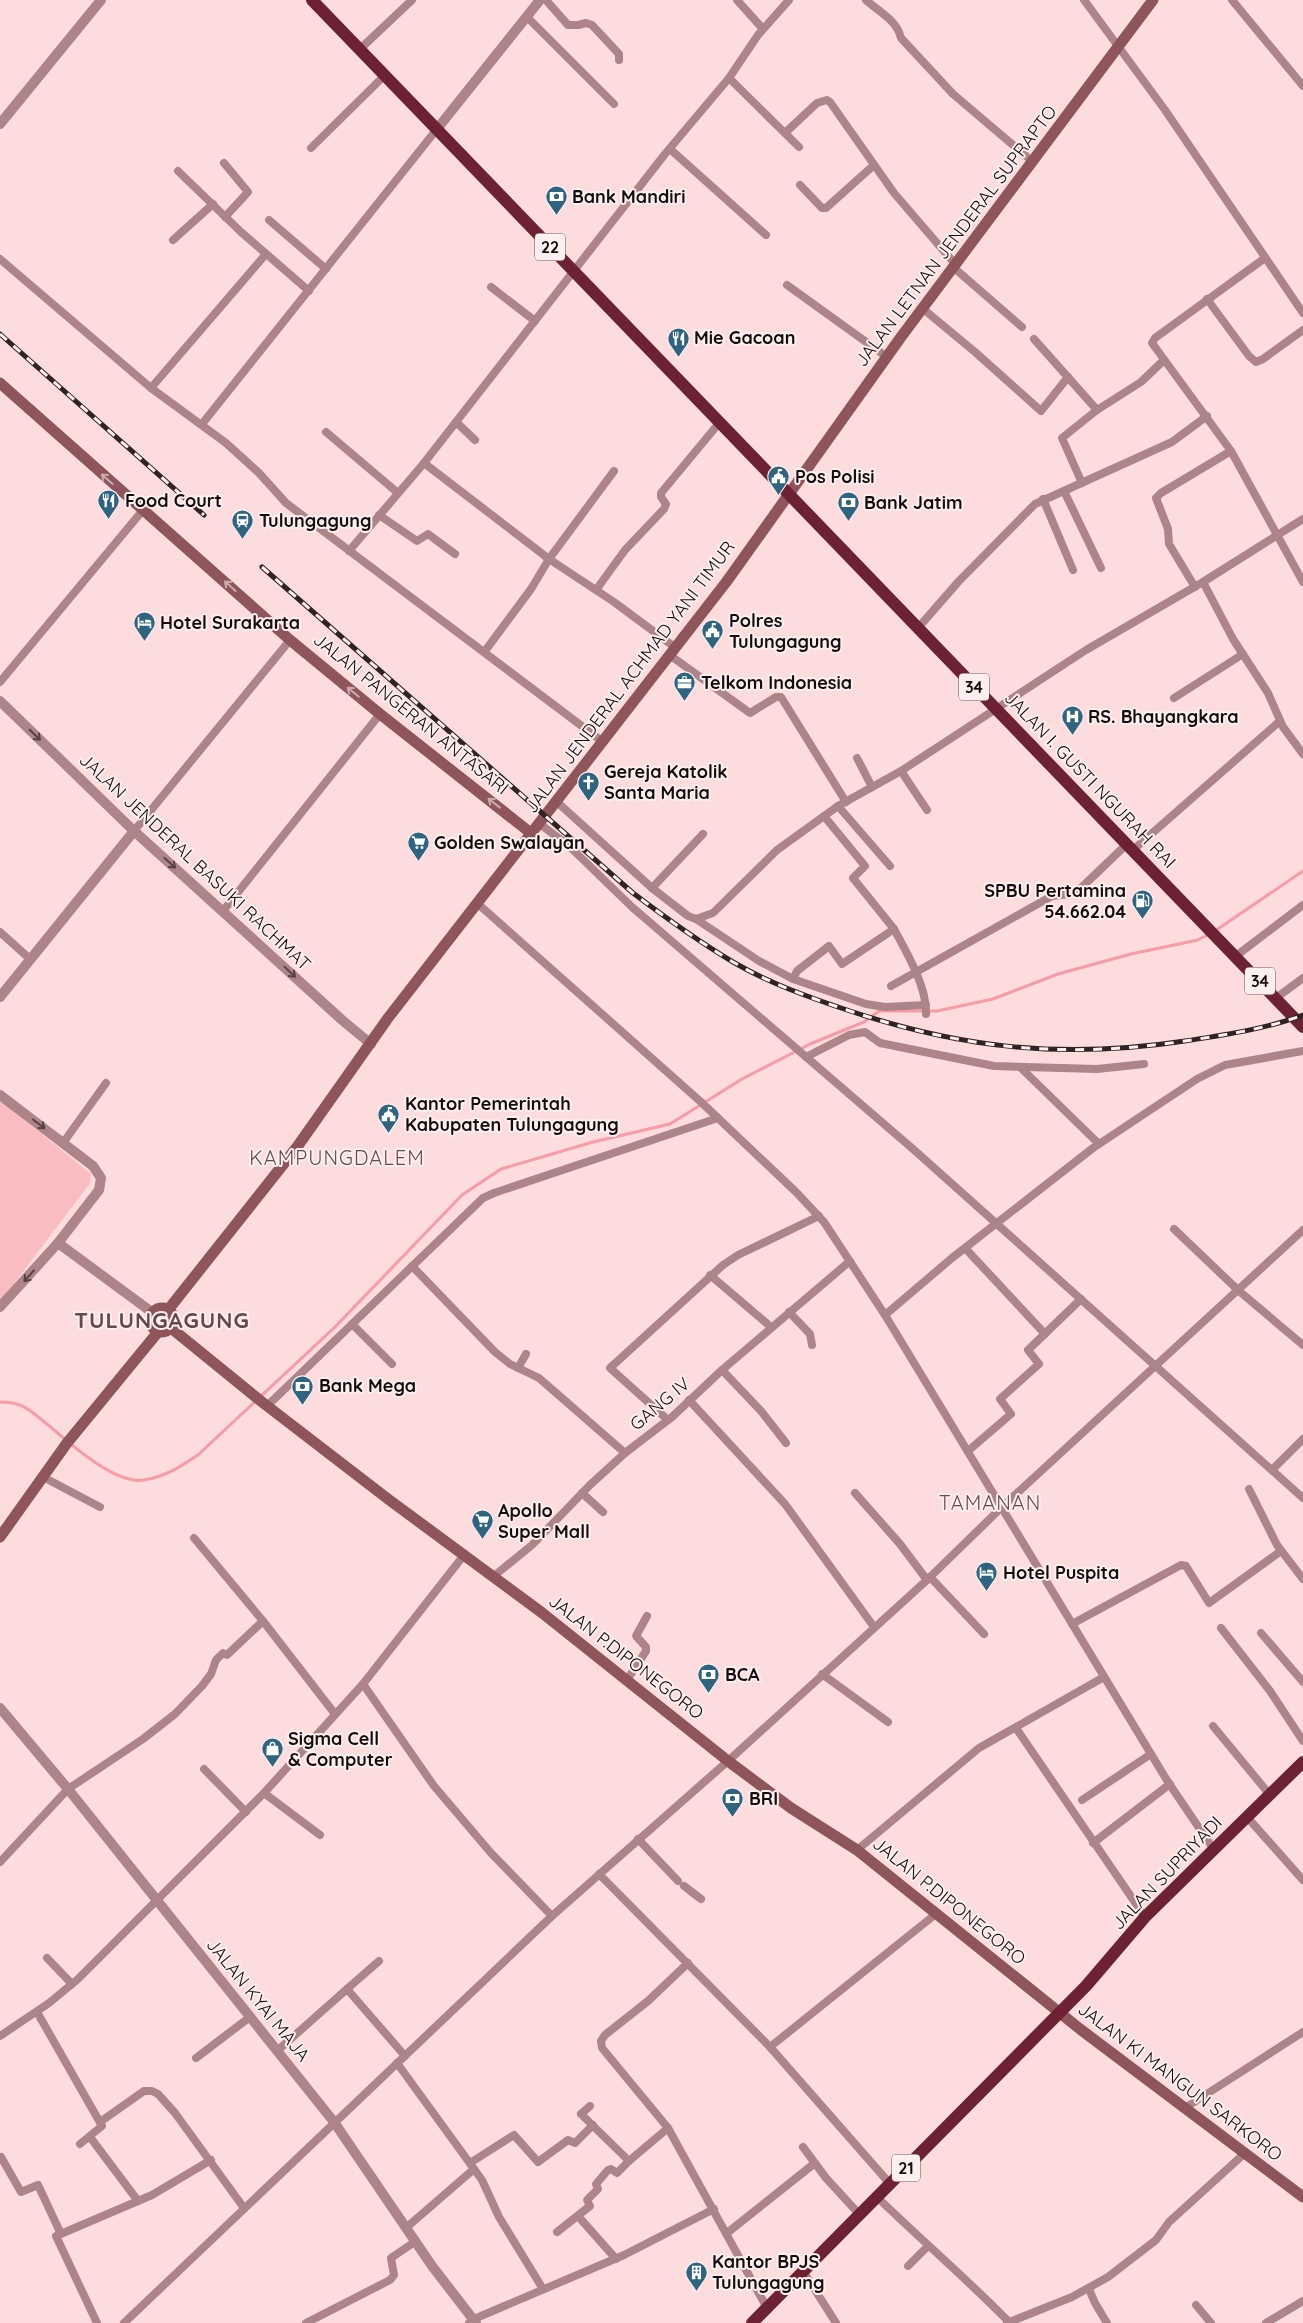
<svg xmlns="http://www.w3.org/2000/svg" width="1303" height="2323" font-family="Quicksand,sans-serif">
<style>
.green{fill:#f8bcc1}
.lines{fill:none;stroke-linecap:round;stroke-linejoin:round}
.stream{stroke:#f89ba4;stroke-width:3}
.minor{stroke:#ad8487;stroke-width:8}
.tertiary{stroke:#ad8487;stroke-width:10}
.secondary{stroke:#8e555b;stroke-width:11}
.trunk{stroke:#6c2230;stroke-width:12}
.rail-casing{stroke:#302324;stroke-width:5}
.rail{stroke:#fdeff0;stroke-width:3;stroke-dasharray:9;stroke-linecap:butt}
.oneway{stroke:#cbaaad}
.oneway2{stroke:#5a4244}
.labels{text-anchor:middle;stroke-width:4;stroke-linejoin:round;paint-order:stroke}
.shield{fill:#fdeff0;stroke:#5c5051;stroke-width:1}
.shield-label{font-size:16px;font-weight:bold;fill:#170c0d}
.poi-label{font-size:18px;font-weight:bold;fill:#170c0d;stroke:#fdeff0;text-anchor:start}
.street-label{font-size:18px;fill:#170c0d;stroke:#fdeff0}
.quarter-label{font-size:20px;letter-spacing:1px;fill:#654a4c;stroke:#fdeff0}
.district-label{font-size:22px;font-weight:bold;letter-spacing:1px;fill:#654a4c;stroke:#fdeff0}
</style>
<rect width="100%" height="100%" fill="#fddcde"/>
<path class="green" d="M 0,1100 L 91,1174 L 90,1183 L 0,1302 Z"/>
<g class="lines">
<g class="stream">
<path d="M 1215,931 L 1303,871"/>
<path d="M 0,1402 C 23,1402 29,1410 47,1424 C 68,1442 115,1485 144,1480 C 165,1477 182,1466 199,1454 L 335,1327 L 462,1195 L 501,1169 L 593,1142 L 670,1124 L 742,1079 L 810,1044 L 864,1022 L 879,1011 L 937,1011 L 993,999 L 1058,974 L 1131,954 L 1198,940 L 1209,934"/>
</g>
<g class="minor">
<path d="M 546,0 L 568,25 L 578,25 L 586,23 L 592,25 L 619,54 L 619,60"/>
<path d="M 737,0 L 763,29"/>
<path d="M 866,0 C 879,12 897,20 901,38 L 953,94 L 1033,162"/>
<path d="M 1084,0 L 1165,110 L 1303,313"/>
<path d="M 1232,0 L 1303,86"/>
<path d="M 527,17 L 614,104"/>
<path d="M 359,50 L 412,0"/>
<path d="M 729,78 L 799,147"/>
<path d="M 785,133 L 817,103 L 827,100 L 830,102 L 894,193 L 955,264"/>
<path d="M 311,148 L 385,75"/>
<path d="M 670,149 L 766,235"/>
<path d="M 224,163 L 248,192 L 225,217"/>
<path d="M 178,171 L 241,232 L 309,291"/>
<path d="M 800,185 L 822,208 L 826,208 L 874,165"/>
<path d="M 269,220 L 326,269"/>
<path d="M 173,240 L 213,204"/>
<path d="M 1265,258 L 1155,338 L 1152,343 L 1231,451 L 1303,582"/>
<path d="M 0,259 L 151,388 L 226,443 L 259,473 L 286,503 L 603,742"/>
<path d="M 953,267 L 1022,327"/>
<path d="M 787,285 L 887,357"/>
<path d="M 491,287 L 535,321"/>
<path d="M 1207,299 L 1249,356 L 1256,362 L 1263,359 L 1303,330"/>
<path d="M 922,308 L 975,352 L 1041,411 L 1068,377"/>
<path d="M 1034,339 L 1097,410"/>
<path d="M 151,388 L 266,254"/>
<path d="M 456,422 L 475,440"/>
<path d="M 202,424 L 437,129"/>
<path d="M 326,432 L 398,493"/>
<path d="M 424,463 L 549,559 L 614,602 L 676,648"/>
<path d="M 1082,483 L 1062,438 L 1097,410 L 1141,382 L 1164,360"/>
<path d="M 1064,491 L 1101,568"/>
<path d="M 1043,499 L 1073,570"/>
<path d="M 379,515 L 417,541 L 428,534 L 455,554"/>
<path d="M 349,551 L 424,463 L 665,154 L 729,78 L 758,35 L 789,0"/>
<path d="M 1203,582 L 1233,639 L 1268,693 L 1283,727 L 1303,754"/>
<path d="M 1195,587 L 1169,544 L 1168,529 L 1156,498 L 1161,493 L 1231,451"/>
<path d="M 596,590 L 625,550 L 664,509 L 666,504 L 661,497 L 661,493 L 720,422"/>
<path d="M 918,628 L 959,581 L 1035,504 L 1172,442 L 1207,416"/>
<path d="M 485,651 L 531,589 L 549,559 L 614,471"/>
<path d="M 671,656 L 750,713 L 776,697 L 781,697 L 846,802"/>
<path d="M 0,682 L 143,510"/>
<path d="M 1174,698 L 1243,654"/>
<path d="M 857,758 L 872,787"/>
<path d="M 901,771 L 927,810"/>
<path d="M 557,802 L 652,888 L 688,916 L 696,919 L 713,913 L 777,850 L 838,806 L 901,771 L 1086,650 L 1203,582 L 1303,519"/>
<path d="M 838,806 L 890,866"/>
<path d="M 540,824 L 569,846 L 632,907 L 913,1149 L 1303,1498"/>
<path d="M 134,831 L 290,640"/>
<path d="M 1133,850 L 1280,721"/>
<path d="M 652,888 L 703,834"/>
<path d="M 477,903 L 701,1102 L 796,1192 L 824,1222 L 885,1315 L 1168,1782 L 1214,1850"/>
<path d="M 223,911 L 380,714"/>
<path d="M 696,919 L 759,961 L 793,979 L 866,1004 L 885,1007 L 926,1005"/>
<path d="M 894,929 C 907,953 927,987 926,1014"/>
<path d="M 0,932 L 30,959"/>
<path d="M 1236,956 L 1303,905"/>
<path d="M 793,979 L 797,971 L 829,946 L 842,964 L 894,929 L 853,878 L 865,866 L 824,816"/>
<path d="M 891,986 L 1052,896 L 1069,894 L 1081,888 L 1127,844"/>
<path d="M 1276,998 L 1303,978"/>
<path d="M 806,1057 L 849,1035 L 865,1032 L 880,1043 L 994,1066 L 1097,1069 L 1144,1064"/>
<path d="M 1020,1067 L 1099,1144"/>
<path d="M 63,1143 L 106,1083"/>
<path d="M 1174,1229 L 1239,1291 L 1303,1345"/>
<path d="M 965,1248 L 1045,1334"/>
<path d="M 412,1266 L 495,1352 L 510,1364 L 539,1378 L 625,1453"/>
<path d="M 710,1275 L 771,1327"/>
<path d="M 789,1312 L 810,1334 L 812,1345"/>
<path d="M 885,1315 L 952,1258 L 1093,1148 L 1197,1079 L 1225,1065 L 1303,1051"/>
<path d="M 352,1324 L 392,1364"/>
<path d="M 518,1368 L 526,1354"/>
<path d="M 722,1370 L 761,1411 L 786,1443"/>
<path d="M 689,1400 L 785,1504 L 874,1627"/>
<path d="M 267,1406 L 483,1198 L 494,1193 L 718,1118"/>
<path d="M 668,1420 L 610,1368 L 723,1265 L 738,1255 L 819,1216"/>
<path d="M 968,1451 L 1011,1414 L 1000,1399 L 1039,1364 L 1028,1350 L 1081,1299"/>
<path d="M 1272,1470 L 1303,1439"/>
<path d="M 43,1477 L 100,1507"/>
<path d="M 1249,1489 L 1277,1545 L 1303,1579"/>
<path d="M 582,1493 L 603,1512"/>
<path d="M 855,1493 L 900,1544 L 927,1580"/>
<path d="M 194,1538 L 263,1621 L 335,1714"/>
<path d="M 494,1576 L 532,1545 L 590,1485 L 625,1453 L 672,1417 L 722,1370 L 850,1261"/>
<path d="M 930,1577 L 984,1634"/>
<path d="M 1072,1624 L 1181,1565 L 1186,1566 L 1209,1603 L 1281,1551"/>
<path d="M 1221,1628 L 1270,1691 L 1303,1741"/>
<path d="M 1261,1633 L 1303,1682"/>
<path d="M 822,1674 L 888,1722"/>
<path d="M 627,1680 L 646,1651 L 646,1647 L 636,1636 L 647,1616"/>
<path d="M 363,1684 L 434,1786 L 491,1853 L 552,1916"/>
<path d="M 1213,1726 L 1270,1795"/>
<path d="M 1016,1728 L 1145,1917"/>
<path d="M 204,1769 L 246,1812"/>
<path d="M 264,1793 L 320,1835"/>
<path d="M 1082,1800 L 1151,1754"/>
<path d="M 1247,1817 L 1303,1880"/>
<path d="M 638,1839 L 678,1881"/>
<path d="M 1093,1843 L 1170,1784"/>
<path d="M 857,1850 L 979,1748 L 1104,1677"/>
<path d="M 0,1862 L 68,1789 L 143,1739 L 175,1714 L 202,1686 L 211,1674 L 216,1660 L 223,1653 L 227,1655 L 263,1621"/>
<path d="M 599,1874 L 770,2047 L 891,2185"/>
<path d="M 684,1886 L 701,1899"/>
<path d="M 47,1958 L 72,1984"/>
<path d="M 688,1963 L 648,2001 L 605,2035 L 601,2041 L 602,2048 L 668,2128 L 767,2308"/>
<path d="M 347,1989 L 379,1961"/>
<path d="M 37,2012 L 102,2126 L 80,2144"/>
<path d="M 0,2036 L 49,2003 L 78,1979 L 264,1793 L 363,1684 L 464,1555"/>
<path d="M 770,2047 L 937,1913"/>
<path d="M 277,2051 L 347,1989 L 405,2056"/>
<path d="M 196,2058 L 250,2017"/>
<path d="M 397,2063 L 482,2180 L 499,2217 L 543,2289"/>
<path d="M 590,2106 L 581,2114 L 629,2161 L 668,2128"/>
<path d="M 1185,2108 L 1303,2032"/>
<path d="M 100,2122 L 144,2091 L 152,2091 L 158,2094 L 175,2113 L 244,2208"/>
<path d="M 90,2137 L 138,2201"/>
<path d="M 803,2147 L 826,2178 L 859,2214"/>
<path d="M 1,2157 L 21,2192 L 38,2185 L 61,2234"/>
<path d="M 470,2163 L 514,2135 L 538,2162 L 568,2140 L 575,2143 L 593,2125"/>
<path d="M 877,2197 C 920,2239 966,2278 1009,2322"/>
<path d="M 578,2216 L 616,2259"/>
<path d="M 407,2227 L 474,2169"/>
<path d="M 557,2232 L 590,2206 L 587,2200 L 598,2189 L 596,2184 L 608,2170 L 611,2169 L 617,2173 L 629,2161"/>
<path d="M 727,2233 L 815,2163"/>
<path d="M 908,2266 L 928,2246"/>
<path d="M 803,2271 L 836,2323"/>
<path d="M 1089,2289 L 1095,2303 L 1107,2323"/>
<path d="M 1196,2305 L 1211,2323"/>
<path d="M 97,2323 L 56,2236 L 152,2195 L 211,2160"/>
<path d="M 124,2323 L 552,1916 L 728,1761 L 927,1580 L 1002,1507 L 1303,1230"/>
<path d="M 306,2323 L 390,2280 L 394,2275 L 391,2258 L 416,2241"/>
<path d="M 469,2323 L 474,2319 L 624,2255 L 714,2209"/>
<path d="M 1007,2323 L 1072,2297 L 1108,2277 L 1156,2240 L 1169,2222 L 1245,2153"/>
<path d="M 1266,2323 L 1303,2301"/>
</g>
<g class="tertiary">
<path d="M 0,124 L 101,0"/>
<path d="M 437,129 L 540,0"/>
<path d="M 0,701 L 134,831 L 342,1020 L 371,1044"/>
<path d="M 0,997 L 134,831"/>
<path d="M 0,1095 L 93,1166 L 101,1178 L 99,1190 L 58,1243 L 0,1307"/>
<path d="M 58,1243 L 153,1313"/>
<path d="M 0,1708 L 68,1789 L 334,2122 L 432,2266 L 476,2323"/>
</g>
<g class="secondary">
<path d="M 0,383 L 290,640 L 380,714 L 532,834"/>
<circle cx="162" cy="1320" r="12"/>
<path d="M 168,1310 L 297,1147 L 388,1018 L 727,581 L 901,337 L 1153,0"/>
<path d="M 171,1328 L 262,1402 L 388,1499 L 541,1612 L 728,1761 L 791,1808 L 857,1850 L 1080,2029 L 1303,2197"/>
<path d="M 0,1537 L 67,1443 L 158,1332"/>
</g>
<g class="trunk">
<path d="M 312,0 L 1303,1027"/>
<path d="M 752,2323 L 1086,1986 L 1145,1917 L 1303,1762"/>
</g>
<defs>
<g id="rail">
<path d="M 0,334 L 204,515"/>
<path d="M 262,567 L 633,893 C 666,918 698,941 733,962 C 769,983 808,997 847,1010 C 963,1049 1065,1059 1185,1041 C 1224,1035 1266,1029 1303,1015"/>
</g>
</defs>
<use href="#rail" class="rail-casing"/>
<use href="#rail" class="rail"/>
</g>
<defs><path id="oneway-shaft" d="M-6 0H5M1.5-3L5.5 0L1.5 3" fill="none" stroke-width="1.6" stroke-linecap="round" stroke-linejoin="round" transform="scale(1.25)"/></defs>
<g class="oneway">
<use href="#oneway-shaft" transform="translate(107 479) rotate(-139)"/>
<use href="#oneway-shaft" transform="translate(230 586) rotate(-138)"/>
<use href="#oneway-shaft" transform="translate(353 692) rotate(-141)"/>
<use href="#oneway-shaft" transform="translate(494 803) rotate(-142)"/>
</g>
<g class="oneway2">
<use href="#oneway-shaft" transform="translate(35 735) rotate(44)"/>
<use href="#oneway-shaft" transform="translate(170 863) rotate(42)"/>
<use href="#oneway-shaft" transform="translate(290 972) rotate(43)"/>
<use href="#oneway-shaft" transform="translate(39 1124) rotate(37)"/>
<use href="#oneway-shaft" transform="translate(29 1276) rotate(131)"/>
</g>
<defs>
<symbol id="bank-pin" viewBox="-11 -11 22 30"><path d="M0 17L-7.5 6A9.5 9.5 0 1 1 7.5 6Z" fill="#2f6480" stroke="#fdeff0"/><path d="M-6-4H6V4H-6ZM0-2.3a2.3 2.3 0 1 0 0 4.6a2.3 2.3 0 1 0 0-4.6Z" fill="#fff"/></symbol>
<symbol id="restaurant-pin" viewBox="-11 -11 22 30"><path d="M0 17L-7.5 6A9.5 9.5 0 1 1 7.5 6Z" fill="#2f6480" stroke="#fdeff0"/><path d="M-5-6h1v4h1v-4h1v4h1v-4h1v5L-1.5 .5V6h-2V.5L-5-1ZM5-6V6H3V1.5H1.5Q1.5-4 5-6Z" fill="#fff"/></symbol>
<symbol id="civic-pin" viewBox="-11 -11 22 30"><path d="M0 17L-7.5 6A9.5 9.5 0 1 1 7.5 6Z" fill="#2f6480" stroke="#fdeff0"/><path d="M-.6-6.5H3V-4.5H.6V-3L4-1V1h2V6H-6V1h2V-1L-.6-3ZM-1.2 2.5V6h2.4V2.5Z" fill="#fff"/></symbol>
<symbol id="station-pin" viewBox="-11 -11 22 30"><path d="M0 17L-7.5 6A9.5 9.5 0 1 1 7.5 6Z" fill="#2f6480" stroke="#fdeff0"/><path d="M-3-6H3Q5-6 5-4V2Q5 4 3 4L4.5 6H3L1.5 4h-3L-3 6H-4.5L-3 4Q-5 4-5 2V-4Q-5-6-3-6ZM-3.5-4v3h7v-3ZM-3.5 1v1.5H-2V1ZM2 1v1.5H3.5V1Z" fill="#fff"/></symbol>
<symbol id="hotel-pin" viewBox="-11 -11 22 30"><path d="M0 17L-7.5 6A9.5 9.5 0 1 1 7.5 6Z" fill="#2f6480" stroke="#fdeff0"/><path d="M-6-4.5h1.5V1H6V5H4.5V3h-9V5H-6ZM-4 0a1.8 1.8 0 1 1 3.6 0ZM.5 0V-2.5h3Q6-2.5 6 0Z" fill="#fff"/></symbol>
<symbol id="office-pin" viewBox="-11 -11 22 30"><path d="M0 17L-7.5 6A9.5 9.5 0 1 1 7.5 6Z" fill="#2f6480" stroke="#fdeff0"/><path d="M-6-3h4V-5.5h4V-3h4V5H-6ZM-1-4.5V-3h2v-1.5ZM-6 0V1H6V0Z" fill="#fff"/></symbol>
<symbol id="hospital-pin" viewBox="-11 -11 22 30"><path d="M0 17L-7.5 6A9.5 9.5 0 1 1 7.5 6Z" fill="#2f6480" stroke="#fdeff0"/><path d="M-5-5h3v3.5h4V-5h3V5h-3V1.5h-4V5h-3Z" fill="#fff"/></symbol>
<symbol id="church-pin" viewBox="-11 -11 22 30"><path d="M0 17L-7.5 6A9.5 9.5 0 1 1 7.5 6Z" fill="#2f6480" stroke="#fdeff0"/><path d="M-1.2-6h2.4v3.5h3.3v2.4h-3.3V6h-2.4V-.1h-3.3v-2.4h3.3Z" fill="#fff"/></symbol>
<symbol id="supermarket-pin" viewBox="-11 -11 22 30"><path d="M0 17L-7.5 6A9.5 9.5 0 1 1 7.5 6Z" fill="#2f6480" stroke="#fdeff0"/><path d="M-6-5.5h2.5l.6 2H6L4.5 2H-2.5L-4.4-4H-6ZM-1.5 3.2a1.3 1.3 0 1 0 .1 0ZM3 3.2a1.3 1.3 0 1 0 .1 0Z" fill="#fff"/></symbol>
<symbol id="fuel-pin" viewBox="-11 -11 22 30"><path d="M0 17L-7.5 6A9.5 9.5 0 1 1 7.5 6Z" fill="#2f6480" stroke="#fdeff0"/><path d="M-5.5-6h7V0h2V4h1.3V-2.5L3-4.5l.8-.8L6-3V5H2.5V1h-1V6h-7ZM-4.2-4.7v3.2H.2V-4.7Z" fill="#fff"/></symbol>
<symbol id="shop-pin" viewBox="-11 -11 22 30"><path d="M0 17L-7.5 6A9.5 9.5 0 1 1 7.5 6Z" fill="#2f6480" stroke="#fdeff0"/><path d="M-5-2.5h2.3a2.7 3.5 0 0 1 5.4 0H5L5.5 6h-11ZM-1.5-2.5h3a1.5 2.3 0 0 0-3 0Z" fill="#fff"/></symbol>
<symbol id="building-pin" viewBox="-11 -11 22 30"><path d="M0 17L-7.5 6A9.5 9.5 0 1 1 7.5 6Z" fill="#2f6480" stroke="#fdeff0"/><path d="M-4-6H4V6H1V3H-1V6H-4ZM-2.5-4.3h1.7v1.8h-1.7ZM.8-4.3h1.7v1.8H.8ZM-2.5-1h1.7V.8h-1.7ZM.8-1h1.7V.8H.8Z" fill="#fff"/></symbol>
</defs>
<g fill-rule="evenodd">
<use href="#bank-pin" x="544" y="184" width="25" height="34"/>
<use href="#restaurant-pin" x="666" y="326" width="25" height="34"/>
<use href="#civic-pin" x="766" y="464" width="25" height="34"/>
<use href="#restaurant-pin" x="96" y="488" width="25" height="34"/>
<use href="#bank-pin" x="836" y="490" width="25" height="34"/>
<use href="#station-pin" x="230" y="508" width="25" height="34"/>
<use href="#hotel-pin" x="132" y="610" width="25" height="34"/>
<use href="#civic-pin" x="700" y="618" width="25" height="34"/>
<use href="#office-pin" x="672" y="670" width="25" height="34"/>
<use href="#hospital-pin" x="1060" y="704" width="25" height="34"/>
<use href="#church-pin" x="576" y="770" width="25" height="34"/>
<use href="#supermarket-pin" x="406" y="830" width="25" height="34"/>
<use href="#fuel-pin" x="1130" y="888" width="25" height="34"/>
<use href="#civic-pin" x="376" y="1102" width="25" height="34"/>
<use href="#bank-pin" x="290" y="1374" width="25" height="34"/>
<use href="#supermarket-pin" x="470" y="1508" width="25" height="34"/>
<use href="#hotel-pin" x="974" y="1560" width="25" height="34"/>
<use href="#bank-pin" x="696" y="1662" width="25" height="34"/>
<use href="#shop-pin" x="260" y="1736" width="25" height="34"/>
<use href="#bank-pin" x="720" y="1786" width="25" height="34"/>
<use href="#building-pin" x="684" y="2260" width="25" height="34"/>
</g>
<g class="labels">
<g class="shield">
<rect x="535" y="233.5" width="30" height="27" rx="4"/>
<rect x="959" y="673.5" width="30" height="27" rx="4"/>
<rect x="1245" y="967.5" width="30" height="27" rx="4"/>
<rect x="892" y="2154.5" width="28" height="27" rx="4"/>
</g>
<g class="shield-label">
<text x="550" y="253">22</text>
<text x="974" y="693">34</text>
<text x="1260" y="987">34</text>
<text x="906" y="2174">21</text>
</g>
<g class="poi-label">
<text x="572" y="203">Bank Mandiri</text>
<text x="694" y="344">Mie Gacoan</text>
<text x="795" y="483">Pos Polisi</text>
<text x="125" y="507">Food Court</text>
<text x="864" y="509">Bank Jatim</text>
<text x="259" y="527">Tulungagung</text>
<text x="729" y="627">Polres<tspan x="729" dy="21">Tulungagung</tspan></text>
<text x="160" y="629">Hotel Surakarta</text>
<text x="701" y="689">Telkom Indonesia</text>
<text x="1088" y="723">RS. Bhayangkara</text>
<text x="604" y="778">Gereja Katolik<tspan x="604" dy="21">Santa Maria</tspan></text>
<text x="434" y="849">Golden Swalayan</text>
<text x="1126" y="897" text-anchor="end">SPBU Pertamina<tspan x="1126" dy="21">54.662.04</tspan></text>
<text x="405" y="1110">Kantor Pemerintah<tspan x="405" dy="21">Kabupaten Tulungagung</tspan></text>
<text x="319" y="1392">Bank Mega</text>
<text x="498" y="1517">Apollo<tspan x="498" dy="21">Super Mall</tspan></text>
<text x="1003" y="1579">Hotel Puspita</text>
<text x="725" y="1681">BCA</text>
<text x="288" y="1745">Sigma Cell<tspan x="288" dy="21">&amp; Computer</tspan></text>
<text x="749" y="1805">BRI</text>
<text x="712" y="2268">Kantor BPJS<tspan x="712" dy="21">Tulungagung</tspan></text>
</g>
<g class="street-label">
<text transform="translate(956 236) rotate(-53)" y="6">JALAN LETNAN JENDERAL SUPRAPTO</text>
<text transform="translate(630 677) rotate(-53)" y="6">JALAN JENDERAL ACHMAD YANI TIMUR</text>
<text transform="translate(411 714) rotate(39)" y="6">JALAN PANGERAN ANTASARI</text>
<text transform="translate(1090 780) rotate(46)" y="6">JALAN I. GUSTI NGURAH RAI</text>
<text transform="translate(195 862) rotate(43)" y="6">JALAN JENDERAL BASUKI RACHMAT</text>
<text transform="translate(660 1404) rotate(-40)" y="6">GANG IV</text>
<text transform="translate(626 1657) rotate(38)" y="6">JALAN P.DIPONEGORO</text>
<text transform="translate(1167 1873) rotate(-46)" y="6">JALAN SUPRIYADI</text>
<text transform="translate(949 1901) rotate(39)" y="6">JALAN P.DIPONEGORO</text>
<text transform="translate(258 2000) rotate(51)" y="6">JALAN KYAI MAJA</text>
<text transform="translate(1180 2082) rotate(37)" y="6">JALAN KI MANGUN SARKORO</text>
</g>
<g class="quarter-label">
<text x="337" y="1165">KAMPUNGDALEM</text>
<text x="990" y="1510">TAMANAN</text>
</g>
<g class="district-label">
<text x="162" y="1328">TULUNGAGUNG</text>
</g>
</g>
</svg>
